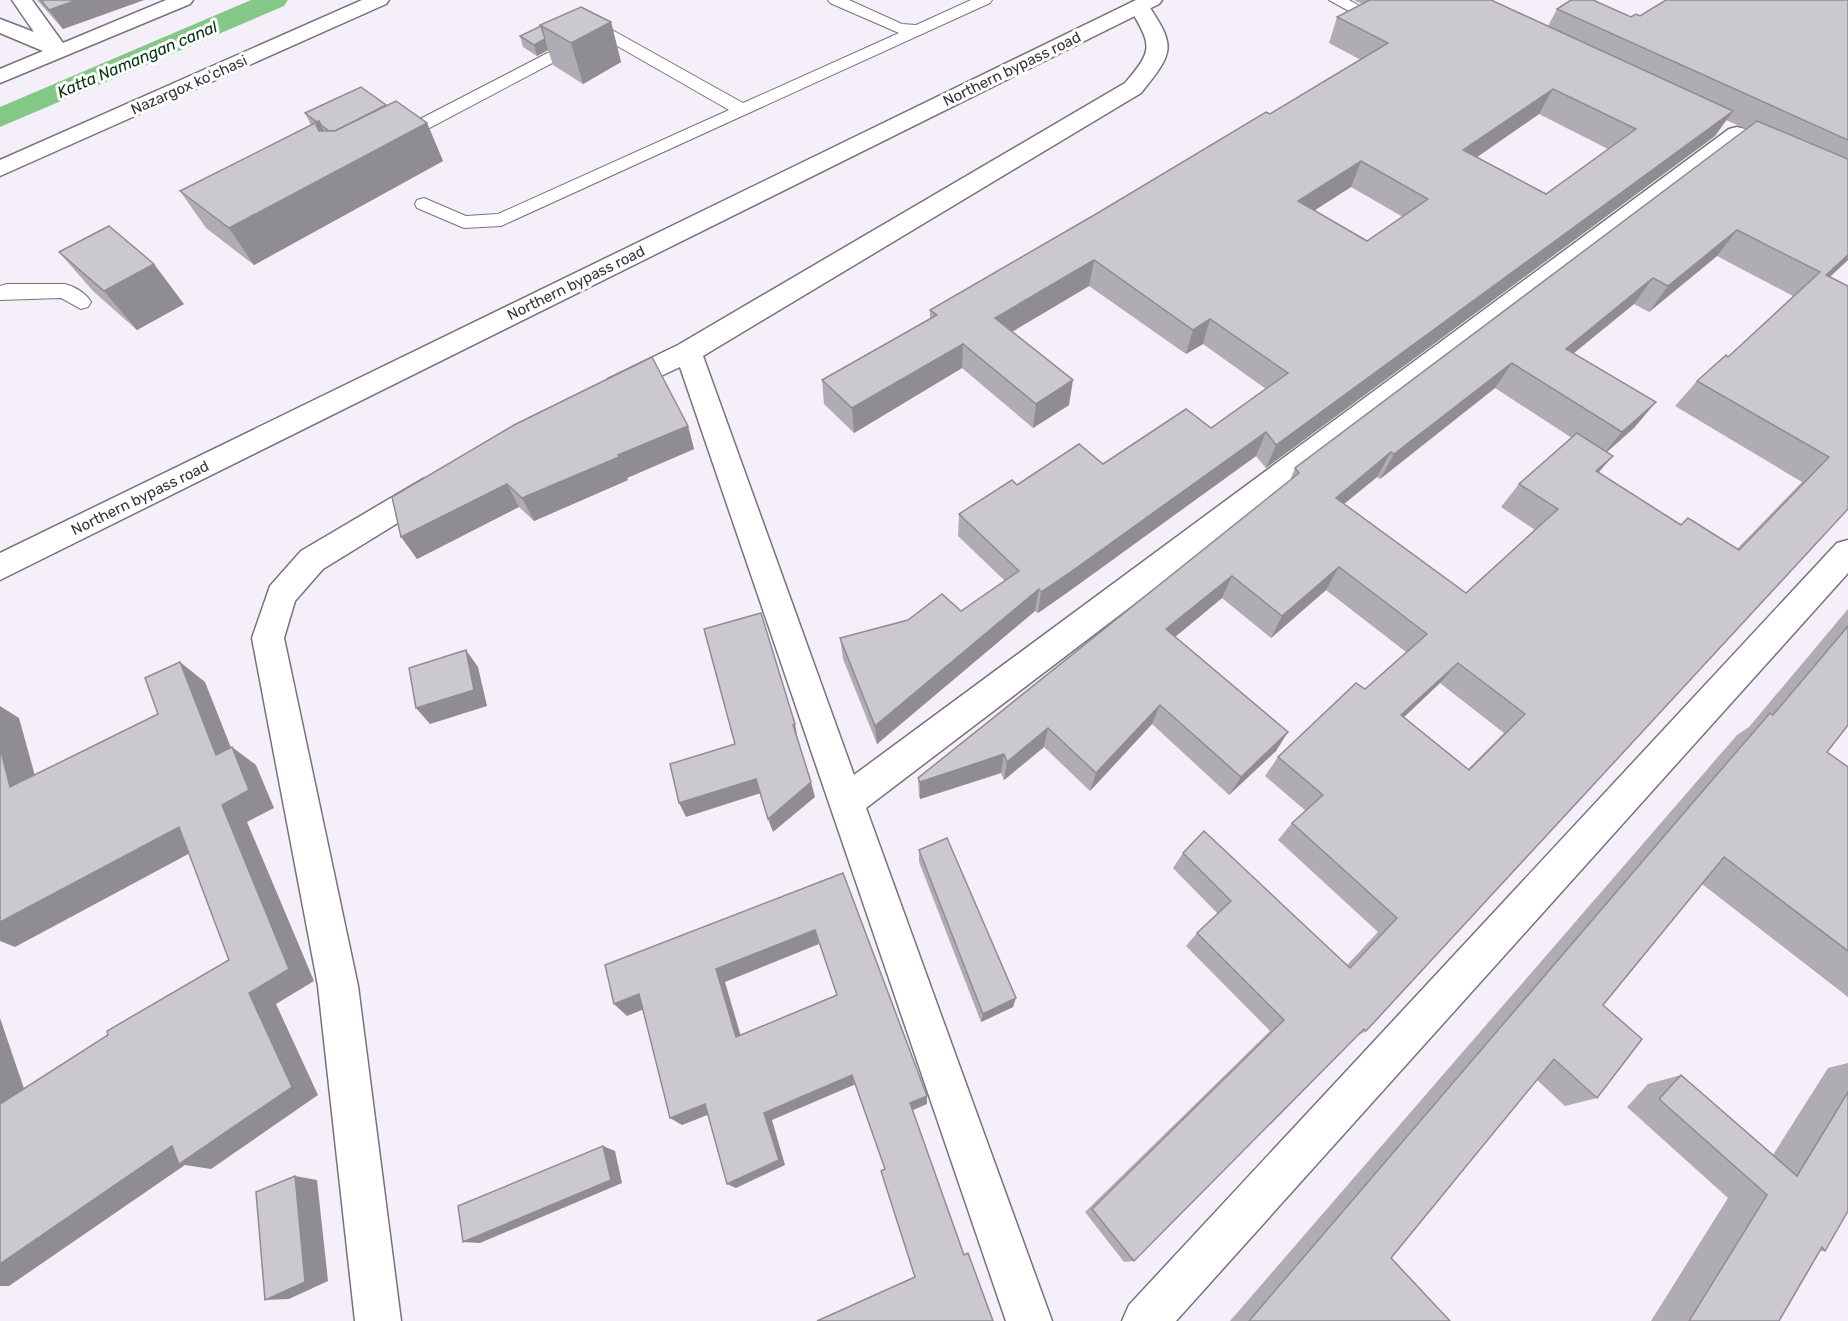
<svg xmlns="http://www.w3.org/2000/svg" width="1848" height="1321" font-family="Rubik,sans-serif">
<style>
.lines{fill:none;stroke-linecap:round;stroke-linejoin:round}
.canal{fill:#84c887;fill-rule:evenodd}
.lane-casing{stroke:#77737b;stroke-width:2}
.street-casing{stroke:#77737b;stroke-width:3}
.primary-casing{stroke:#77737b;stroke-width:3}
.lane{fill:#fff;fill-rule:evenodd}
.street{fill:#fff;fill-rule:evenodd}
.primary{fill:#fff;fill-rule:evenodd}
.wall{fill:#afacb3;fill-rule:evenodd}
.shaded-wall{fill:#8f8c92}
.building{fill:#ccc8d0;stroke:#8f8c92;stroke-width:1.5;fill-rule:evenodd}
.labels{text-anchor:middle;stroke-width:6;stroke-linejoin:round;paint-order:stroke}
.far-street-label{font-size:15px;fill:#373639;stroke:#fff}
.far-water-label{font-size:16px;font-style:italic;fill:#02350a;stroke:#fff}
</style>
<rect width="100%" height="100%" fill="#f4eff8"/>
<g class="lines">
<path class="canal" d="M 251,0 L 288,0 L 284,6 L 0,127 L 0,107 Z"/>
<defs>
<g id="lane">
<path d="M 828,0 L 849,0 L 902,24 L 916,25 L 971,0 L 992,0 L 990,3 L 501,226 L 464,228 L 417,208 L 415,204 L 417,200 L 424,198 L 466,216 L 498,214 L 729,110 L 605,39 L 575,51 L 403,142 L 391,142 L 388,138 L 391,134 L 563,45 L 589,33 L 608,29 L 614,31 L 743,103 L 899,33 L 830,3 Z"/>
<path d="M 1329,0 L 1349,0 L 1381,18 L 1373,23 L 1367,21 Z"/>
<path d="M 7,284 L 65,284 C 75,287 86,293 91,302 L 88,307 L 81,309 L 61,298 L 0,300 L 0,286 Z"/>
</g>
<g id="street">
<path d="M 12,0 L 32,0 L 63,43 L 166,0 L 193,0 L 190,4 L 0,83 L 0,69 L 43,51 L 0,33 L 0,19 L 34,32 Z"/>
<path d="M 362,0 L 389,0 L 386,4 L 0,176 L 0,160 Z"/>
<path d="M 1139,0 L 1146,2 C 1177,47 1174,52 1141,93 L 703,356 L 854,775 L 1729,129 L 1737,127 L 1745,129 L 1748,134 L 1745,139 L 866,808 L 1052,1321 L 1006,1321 L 680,367 L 618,396 L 608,393 L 604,386 L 608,379 L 678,345 L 1125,83 C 1156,47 1150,45 1129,6 L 1132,2 Z"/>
<path d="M 433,476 L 443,479 L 448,487 L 443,495 L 323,569 L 295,601 L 284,638 L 358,986 L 401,1321 L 355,1321 L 318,986 L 252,638 L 270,586 L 301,551 L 423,479 Z"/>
<path d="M 1848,540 L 1848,573 L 1176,1321 L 1122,1321 L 1129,1305 L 1837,543 Z"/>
</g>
<path id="primary" d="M 1136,0 L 1162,0 L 1159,4 L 0,580 L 0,553 Z"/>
</defs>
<use href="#lane" class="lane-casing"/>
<use href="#street" class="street-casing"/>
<use href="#primary" class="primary-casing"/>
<use href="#lane" class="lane"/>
<use href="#street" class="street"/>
<use href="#primary" class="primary"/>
</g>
<g class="wall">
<path d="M 37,0 L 144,0 L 63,29 Z"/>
<path d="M 1354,0 L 1491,0 L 1548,26 L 1557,9 L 1631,17 L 1848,0 L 1848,260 L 1830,277 L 1848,509 L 1366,1031 L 1357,1036 L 1134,1261 L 1124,1262 L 1085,1212 L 1270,1031 L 1186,946 L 1197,933 L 1218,914 L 1173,868 L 1183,853 L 1347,965 L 1378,932 L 1278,840 L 1292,823 L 1306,811 L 1265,776 L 1278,757 L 1365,689 L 1406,652 L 1326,590 L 1271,638 L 1222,598 L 1175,637 L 1276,751 L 1229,795 L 1152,724 L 1090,791 L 1044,747 L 1004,780 L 1001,773 L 920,799 L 919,796 L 918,778 L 1290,480 L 1295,468 L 1746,129 L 1726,120 L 1715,136 L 1266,468 L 1256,456 L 1068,592 L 1038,613 L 1035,611 L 877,744 L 843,659 L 840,638 L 961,611 L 1005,581 L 958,536 L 959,514 L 1017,485 L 1103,464 L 1211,428 L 1266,389 L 1203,344 L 1186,354 L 1089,286 L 1012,332 L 1069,405 L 1033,428 L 962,368 L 854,433 L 824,404 L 822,380 L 930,318 L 930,310 L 1270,114 L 1361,60 L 1329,43 L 1337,17 L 1362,4 ZM 1539,114 L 1608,149 L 1546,194 L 1477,157 ZM 1351,187 L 1403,217 L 1367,241 L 1314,210 ZM 1717,256 L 1793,296 L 1728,357 L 1697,381 L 1675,406 L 1802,482 L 1737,549 L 1681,525 L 1599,472 L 1607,452 L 1635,427 L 1574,353 L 1634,304 L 1649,312 ZM 1495,388 L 1572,438 L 1519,484 L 1501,507 L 1535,530 L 1466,593 L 1344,504 L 1377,477 L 1380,479 ZM 1440,683 L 1504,733 L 1468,769 L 1404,717 Z"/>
<path d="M 611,22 L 621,62 L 583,84 L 553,65 L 548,50 L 537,56 L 523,47 L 520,36 L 541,26 L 540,25 Z"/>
<path d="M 386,105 L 427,123 L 443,161 L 254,265 L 206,228 L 180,191 L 311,125 L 305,113 Z"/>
<path d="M 59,252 L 184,304 L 137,330 L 93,291 Z"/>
<path d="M 688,426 L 694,449 L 627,478 L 628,480 L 534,521 L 519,507 L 417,559 L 392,497 Z"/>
<path d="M 1848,609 L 1848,726 L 1827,752 L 1848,767 L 1848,997 L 1702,884 L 1603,1005 L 1597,1098 L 1565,1106 L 1537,1080 L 1391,1258 L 1450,1321 L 1230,1321 L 1737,735 L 1749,727 Z"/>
<path d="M 919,850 L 1013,1007 L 981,1022 L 919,862 Z"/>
<path d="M 1848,1063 L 1848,1211 L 1825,1251 L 1820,1251 L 1779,1321 L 1651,1321 L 1728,1198 L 1627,1107 L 1648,1084 L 1681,1075 L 1773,1155 L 1828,1068 Z"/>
</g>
<g class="shaded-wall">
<path d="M 77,0 L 144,0 L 63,29 L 49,10 Z"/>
<path d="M 611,22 L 621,62 L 583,84 L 571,43 Z"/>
<path d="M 545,39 L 548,50 L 537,56 L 534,45 Z"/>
<path d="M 1553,89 L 1539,114 L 1451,175 L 1463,150 Z"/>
<path d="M 1733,111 L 1715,136 L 1266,468 L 1276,445 Z"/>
<path d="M 319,121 L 338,159 L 316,125 Z"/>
<path d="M 427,123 L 443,161 L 254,265 L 229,228 Z"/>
<path d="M 1361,161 L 1351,187 L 1289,227 L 1298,201 Z"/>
<path d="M 1737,230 L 1717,256 L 1649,312 L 1668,286 Z"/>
<path d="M 1848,255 L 1848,260 L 1803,301 L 1826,275 Z"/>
<path d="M 1094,260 L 1089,286 L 993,343 L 995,318 Z"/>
<path d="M 154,264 L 184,304 L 137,330 L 104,291 Z"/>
<path d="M 1653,278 L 1634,304 L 1548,374 L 1566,349 Z"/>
<path d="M 1210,319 L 1203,344 L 1186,354 L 1193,330 Z"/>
<path d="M 963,344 L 962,368 L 854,433 L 852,408 Z"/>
<path d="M 1512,363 L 1495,388 L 1380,479 L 1394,454 Z"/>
<path d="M 1073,380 L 1069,405 L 1033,428 L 1036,404 Z"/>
<path d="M 1656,402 L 1635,427 L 1601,457 L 1622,432 Z"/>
<path d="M 688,426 L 694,449 L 627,478 L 628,480 L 534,521 L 522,498 L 618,455 Z"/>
<path d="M 1266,432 L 1256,456 L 1068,592 L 1038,613 L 1041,592 Z"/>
<path d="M 1391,452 L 1377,477 L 1323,521 L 1336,498 Z"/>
<path d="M 1613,456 L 1592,480 L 1596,471 Z"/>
<path d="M 507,484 L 519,507 L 417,559 L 401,537 Z"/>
<path d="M 1339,567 L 1326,590 L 1271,638 L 1282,616 Z"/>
<path d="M 1232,576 L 1222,598 L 1158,651 L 1166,629 Z"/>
<path d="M 1039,589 L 1035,611 L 877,744 L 875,726 Z"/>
<path d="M 466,650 L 478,667 L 487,706 L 430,724 L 416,708 Z"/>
<path d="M 180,662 L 205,682 L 241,773 L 216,755 Z"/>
<path d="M 1458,663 L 1440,683 L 1385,735 L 1401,715 Z"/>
<path d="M 1160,705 L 1152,724 L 1090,791 L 1096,773 Z"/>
<path d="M 0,706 L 19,718 L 43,805 L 10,787 L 0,748 Z"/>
<path d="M 795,724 L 798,740 L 796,740 L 793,725 Z"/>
<path d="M 1048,728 L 1044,747 L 1004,780 L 1007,762 Z"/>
<path d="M 1288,732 L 1276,751 L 1229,795 L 1241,777 Z"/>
<path d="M 232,747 L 256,765 L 274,808 L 247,822 L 314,981 L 276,1004 L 318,1095 L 211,1169 L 185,1165 L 9,1286 L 0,1286 L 0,1264 L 249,993 L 222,805 Z"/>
<path d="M 1004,754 L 1001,773 L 920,799 L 920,782 Z"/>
<path d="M 756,779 L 761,793 L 686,817 L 679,803 Z"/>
<path d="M 811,782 L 815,797 L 773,832 L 768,819 Z"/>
<path d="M 179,827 L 207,844 L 15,947 L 0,941 L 0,916 Z"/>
<path d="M 815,930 L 819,944 L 725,982 L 744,1047 L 736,1037 L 716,969 Z"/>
<path d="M 639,994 L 652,1006 L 627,1016 L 614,1004 Z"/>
<path d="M 1016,998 L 1013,1007 L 981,1022 L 983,1014 Z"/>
<path d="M 0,1018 L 33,1115 L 0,1109 Z"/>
<path d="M 852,1075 L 856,1084 L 772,1120 L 785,1165 L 736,1188 L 727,1184 L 764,1113 Z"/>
<path d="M 927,1096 L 927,1104 L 911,1111 L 910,1103 Z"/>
<path d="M 705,1104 L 715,1112 L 682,1125 L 670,1118 Z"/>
<path d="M 603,1146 L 615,1151 L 622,1183 L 480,1243 L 463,1242 Z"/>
<path d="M 295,1176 L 317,1180 L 328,1281 L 289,1299 L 265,1300 Z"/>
</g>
<g class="building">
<path d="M 41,0 L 77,0 L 49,10 Z"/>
<path d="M 1370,0 L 1491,0 L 1733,111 L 1276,445 L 1266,432 L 1072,571 L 1041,592 L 1039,589 L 875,726 L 840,638 L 908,620 L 942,594 L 961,611 L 1019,571 L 959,514 L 1012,480 L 1017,485 L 1079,444 L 1103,464 L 1186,409 L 1211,428 L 1288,373 L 1210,319 L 1193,330 L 1094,260 L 995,318 L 1073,380 L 1036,404 L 963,344 L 852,408 L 822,380 L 937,315 L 930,310 L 1096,214 L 1266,112 L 1270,114 L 1388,43 L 1337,17 ZM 1553,89 L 1636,129 L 1546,194 L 1463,150 ZM 1361,161 L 1428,199 L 1367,241 L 1298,201 Z"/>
<path d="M 1571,0 L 1593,0 L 1631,17 L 1636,14 L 1640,16 L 1666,0 L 1848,0 L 1848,140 L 1557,9 Z"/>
<path d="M 581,7 L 611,22 L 571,43 L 540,25 Z"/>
<path d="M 541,26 L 545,39 L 534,45 L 520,36 Z"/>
<path d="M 361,87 L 386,105 L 335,131 L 329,131 L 321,125 L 319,121 L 317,122 L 305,113 Z"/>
<path d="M 396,101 L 427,123 L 229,228 L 180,191 L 319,121 L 316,125 L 319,131 L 335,131 Z"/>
<path d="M 1757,121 L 1848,159 L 1848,255 L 1826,275 L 1848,286 L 1848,509 L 1366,1031 L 1364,1029 L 1134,1261 L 1092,1209 L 1284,1020 L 1197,933 L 1231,901 L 1183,853 L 1204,831 L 1350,968 L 1397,918 L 1292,823 L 1323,795 L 1278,757 L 1356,683 L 1365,689 L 1427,634 L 1339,567 L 1282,616 L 1232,576 L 1166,629 L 1288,732 L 1241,777 L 1160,705 L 1096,773 L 1048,728 L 1007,762 L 1004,754 L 920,782 L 918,778 L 1299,473 L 1295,468 ZM 1737,230 L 1820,272 L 1728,357 L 1726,355 L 1697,381 L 1829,457 L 1739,550 L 1688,518 L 1681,525 L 1596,471 L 1613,456 L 1577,433 L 1519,484 L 1558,509 L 1466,593 L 1336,498 L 1391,452 L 1394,454 L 1512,363 L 1622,432 L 1656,402 L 1566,349 L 1653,278 L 1668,286 ZM 1458,663 L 1525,714 L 1469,770 L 1401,715 Z"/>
<path d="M 109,226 L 154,264 L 104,291 L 59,252 Z"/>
<path d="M 652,357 L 688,426 L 618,455 L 619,457 L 522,498 L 507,484 L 401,537 L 392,497 L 514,425 Z"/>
<path d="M 761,613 L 795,724 L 793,725 L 811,782 L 768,819 L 756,779 L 679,803 L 670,764 L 735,744 L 704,629 Z"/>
<path d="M 1848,626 L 1848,725 L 1827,752 L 1848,767 L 1848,951 L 1724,857 L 1603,1005 L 1642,1039 L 1597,1098 L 1554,1059 L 1391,1258 L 1450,1321 L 1249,1321 L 1701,793 L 1770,713 L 1773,715 Z"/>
<path d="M 466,650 L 474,690 L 416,708 L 409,668 Z"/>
<path d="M 180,662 L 216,755 L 232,747 L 249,790 L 222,805 L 289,969 L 249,993 L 292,1087 L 179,1164 L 172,1146 L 0,1264 L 0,1104 L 108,1035 L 107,1031 L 229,960 L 179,827 L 0,922 L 0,748 L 10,787 L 158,714 L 145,678 Z"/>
<path d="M 947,838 L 1016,998 L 983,1014 L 919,850 Z"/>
<path d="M 843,873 L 927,1096 L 910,1103 L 964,1255 L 968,1253 L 993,1321 L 817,1321 L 915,1277 L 881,1171 L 885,1169 L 852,1075 L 764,1113 L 779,1160 L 727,1184 L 705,1104 L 670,1118 L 639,994 L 614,1004 L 605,965 ZM 815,930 L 837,995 L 736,1037 L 716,969 Z"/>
<path d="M 1681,1075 L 1797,1176 L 1848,1092 L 1848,1211 L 1825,1251 L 1822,1247 L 1779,1321 L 1689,1321 L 1767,1195 L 1659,1099 Z"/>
<path d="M 603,1146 L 611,1180 L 463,1242 L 458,1206 Z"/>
<path d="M 295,1176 L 305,1282 L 265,1300 L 256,1192 Z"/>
</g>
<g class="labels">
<g class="far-street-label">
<text transform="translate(1012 69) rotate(-26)" y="5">Northern bypass road</text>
<text transform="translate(189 85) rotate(-24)" y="5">Nazargox koʻchasi</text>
<text transform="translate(576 283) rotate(-26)" y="5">Northern bypass road</text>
<text transform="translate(140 498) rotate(-26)" y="5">Northern bypass road</text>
</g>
<g class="far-water-label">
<text transform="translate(137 59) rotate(-23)" y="6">Katta Namangan canal</text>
</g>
</g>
</svg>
